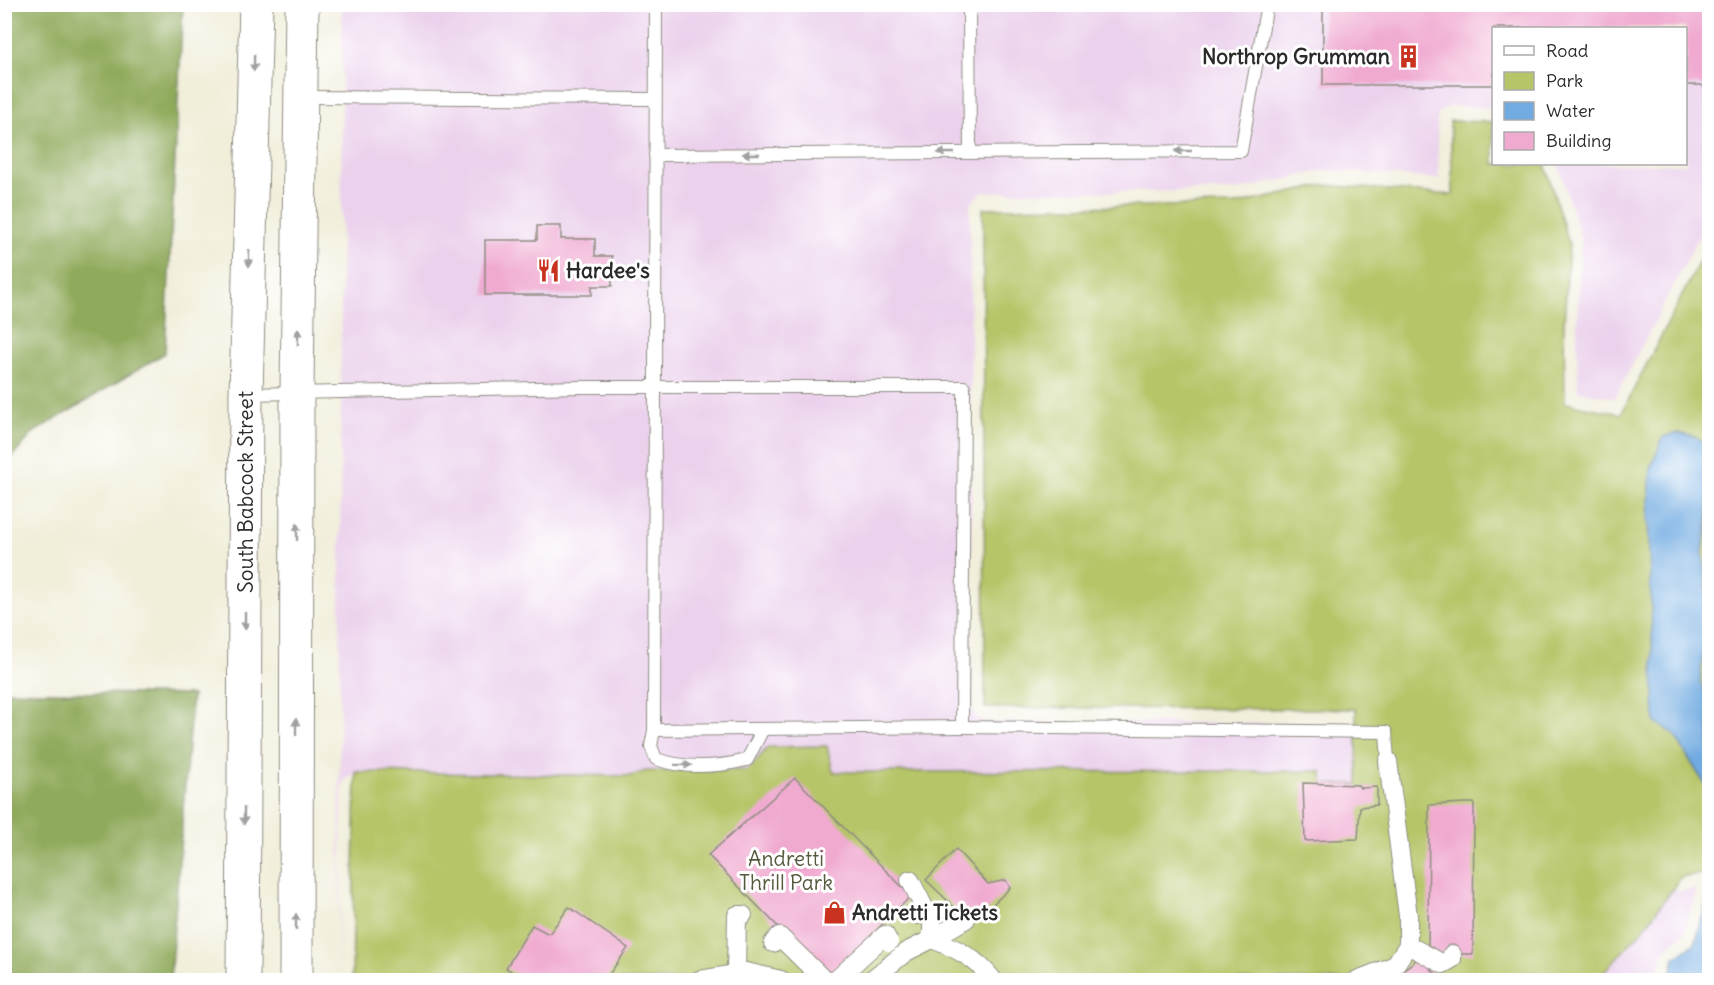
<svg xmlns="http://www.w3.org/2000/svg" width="1714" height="985" font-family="Delius,sans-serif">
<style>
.built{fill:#ebd1ec}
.green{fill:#b6c568;stroke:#70784a;stroke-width:1.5}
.forest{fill:#90aa5c;stroke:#5e6a44;stroke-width:1.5}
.water{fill:#71abe1;stroke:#4e6b86;stroke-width:1.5}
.building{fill:#f0aad0}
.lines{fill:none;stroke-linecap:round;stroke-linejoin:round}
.service-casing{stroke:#8e8c82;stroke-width:14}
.pedestrian-casing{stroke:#8e8c82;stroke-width:20}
.secondary-casing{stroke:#8e8c82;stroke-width:35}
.service{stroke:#fff;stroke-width:12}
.pedestrian{stroke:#fff;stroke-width:18}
.secondary{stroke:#fff;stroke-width:33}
.pedestrian-bridge-casing{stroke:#8e8c82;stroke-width:20;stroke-linecap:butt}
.pedestrian-bridge{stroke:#fff;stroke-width:18}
.oneway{fill:#a0a0a0}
.labels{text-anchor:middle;stroke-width:6;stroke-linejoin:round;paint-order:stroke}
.poi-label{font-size:21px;font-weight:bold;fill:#2b2b2b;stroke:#fff;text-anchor:start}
.street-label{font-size:21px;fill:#2b2b2b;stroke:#fff}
.park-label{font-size:21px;fill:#55593d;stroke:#fff}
</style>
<rect width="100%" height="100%" fill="#fff"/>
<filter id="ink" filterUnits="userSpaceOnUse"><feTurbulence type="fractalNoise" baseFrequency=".0167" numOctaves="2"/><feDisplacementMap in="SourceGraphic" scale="12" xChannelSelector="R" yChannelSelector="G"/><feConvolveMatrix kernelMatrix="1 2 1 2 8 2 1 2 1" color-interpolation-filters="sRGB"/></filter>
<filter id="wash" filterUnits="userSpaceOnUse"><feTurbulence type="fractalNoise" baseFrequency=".008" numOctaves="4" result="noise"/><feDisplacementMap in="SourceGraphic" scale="24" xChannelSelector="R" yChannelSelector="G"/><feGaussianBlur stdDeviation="1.35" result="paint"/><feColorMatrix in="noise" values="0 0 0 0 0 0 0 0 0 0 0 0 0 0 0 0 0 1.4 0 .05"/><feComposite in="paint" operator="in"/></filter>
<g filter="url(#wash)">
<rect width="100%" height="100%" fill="#f1eeda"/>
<path class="built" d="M 342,5 L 1709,5 L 1709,217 L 1615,398 L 1578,391 L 1577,324 L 1581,240 L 1558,164 L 1686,164 L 1686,28 L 1494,28 L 1493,108 L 1450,106 L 1439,112 L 1437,121 L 1439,179 L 1326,170 L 1234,191 L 983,192 L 973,200 L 970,208 L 972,708 L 978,720 L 985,722 L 1385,724 L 1672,888 L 1679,891 L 1697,889 L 1684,933 L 1664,950 L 1658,974 L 1650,980 L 398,980 L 422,773 L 355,774 L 345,780 L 342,789 L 339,980 Z"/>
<path class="green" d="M 1450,121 L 1493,122 L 1494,164 L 1545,164 L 1569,244 L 1564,324 L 1565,403 L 1621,414 L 1709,243 L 1709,873 L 1681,877 L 1642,931 L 1596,980 L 352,980 L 356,772 L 630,776 L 646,771 L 748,770 L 768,747 L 827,746 L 833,772 L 1322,771 L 1323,784 L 1358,784 L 1356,709 L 985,708 L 983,208 L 1235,205 L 1325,185 L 1453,195 Z"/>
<g class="forest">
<path d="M 5,4 L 183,5 L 165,353 L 33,433 L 5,466 Z"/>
<path d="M 5,691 L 192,695 L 170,980 L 5,980 Z"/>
</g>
<g class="water">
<path d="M 1678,433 L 1697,437 L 1709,448 L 1708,522 L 1703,551 L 1708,609 L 1700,682 L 1709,702 L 1709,791 L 1673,733 L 1655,722 L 1648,520 L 1651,467 L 1663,437 Z"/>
<path d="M 1709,893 L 1709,980 L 1670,980 L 1675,957 L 1695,943 Z"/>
</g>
<g id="blocks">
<g class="building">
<path d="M 1323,4 L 1710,4 L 1710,91 L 1701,85 L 1686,85 L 1686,28 L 1494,28 L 1494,85 L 1323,85 Z"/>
<path d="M 537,226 L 561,226 L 561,239 L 595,239 L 595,256 L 612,256 L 612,286 L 592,286 L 592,295 L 485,295 L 485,240 L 537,240 Z"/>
<path d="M 795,778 L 911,896 L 828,978 L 708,855 Z"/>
<path d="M 1303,783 L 1358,785 L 1360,788 L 1377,787 L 1377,805 L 1360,807 L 1358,839 L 1305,841 Z"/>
<path d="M 1465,803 L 1474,803 L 1473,954 L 1428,954 L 1429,805 Z"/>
<path d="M 956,849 L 988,884 L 1006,880 L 1010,888 L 972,924 L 926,880 Z"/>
<path d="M 569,907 L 628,948 L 605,980 L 525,980 L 506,968 L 532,925 L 549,934 Z"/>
<path d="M 1420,957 L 1441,980 L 1390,980 Z"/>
</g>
</g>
</g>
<g filter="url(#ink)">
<use href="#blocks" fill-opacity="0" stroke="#8e8c82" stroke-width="1.5"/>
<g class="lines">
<defs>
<g id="service">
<path d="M 656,4 L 654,730 L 651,746 L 656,759 C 685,769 718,767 747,760 L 763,729"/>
<path d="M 969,4 L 970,153"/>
<path d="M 302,97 L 655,99"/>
<path d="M 655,155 L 1241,151 L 1267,4"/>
<path d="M 247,394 L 582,387 L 964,387 L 962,727"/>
<path d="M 654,730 L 962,727 L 1386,732 L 1388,761"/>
</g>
<g id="pedestrian">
<path d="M 910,880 L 926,911"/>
<path d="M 918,915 L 926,911 L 932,919 L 932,939 L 966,919"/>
<path d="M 773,943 L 779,936 L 824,980"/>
<path d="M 1408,945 L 1443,964 L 1452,959 L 1452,954"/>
<path d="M 736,973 L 737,915 L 743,915"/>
<path d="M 699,980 L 746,972 L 781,980"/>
<path d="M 871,980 L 906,952 L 932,939 C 958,949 977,959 993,980"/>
<path d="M 1357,980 L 1395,965 L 1408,945 L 1408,916 L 1388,761"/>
</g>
<g id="secondary">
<path d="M 243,980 L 246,394 L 256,4"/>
<path d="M 296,980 L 297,392 L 302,4"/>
</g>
</defs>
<use href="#service" class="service-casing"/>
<use href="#pedestrian" class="pedestrian-casing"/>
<use href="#secondary" class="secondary-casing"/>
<use href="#service" class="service"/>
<use href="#pedestrian" class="pedestrian"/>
<use href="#secondary" class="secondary"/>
<defs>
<path id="pedestrian-bridge" d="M 836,980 L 885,935 L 889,942"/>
</defs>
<use href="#pedestrian-bridge" class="pedestrian-bridge-casing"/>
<use href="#pedestrian-bridge" class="pedestrian-bridge"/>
</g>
<defs><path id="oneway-solid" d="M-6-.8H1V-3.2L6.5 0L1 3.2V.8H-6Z" transform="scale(1.5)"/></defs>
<g class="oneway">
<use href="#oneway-solid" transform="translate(254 63) rotate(91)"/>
<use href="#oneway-solid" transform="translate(1183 151) rotate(180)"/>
<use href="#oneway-solid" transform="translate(946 153) rotate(180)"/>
<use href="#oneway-solid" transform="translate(751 154) rotate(180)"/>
<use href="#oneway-solid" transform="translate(249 258) rotate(91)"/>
<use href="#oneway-solid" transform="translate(298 337) rotate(-89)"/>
<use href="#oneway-solid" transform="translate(297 532) rotate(-90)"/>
<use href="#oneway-solid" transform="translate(245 621) rotate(90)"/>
<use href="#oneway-solid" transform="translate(296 727) rotate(-90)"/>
<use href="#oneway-solid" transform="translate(683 765) rotate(1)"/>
<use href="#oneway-solid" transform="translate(244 816) rotate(90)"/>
<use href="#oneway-solid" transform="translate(296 922) rotate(-90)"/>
</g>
</g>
<defs>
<symbol id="building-bare" viewBox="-9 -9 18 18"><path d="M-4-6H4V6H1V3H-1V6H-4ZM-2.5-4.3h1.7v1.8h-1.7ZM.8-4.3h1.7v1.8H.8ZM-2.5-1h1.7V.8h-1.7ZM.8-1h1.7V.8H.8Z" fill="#c8321e" stroke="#fff" stroke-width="2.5" paint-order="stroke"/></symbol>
<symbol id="restaurant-bare" viewBox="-9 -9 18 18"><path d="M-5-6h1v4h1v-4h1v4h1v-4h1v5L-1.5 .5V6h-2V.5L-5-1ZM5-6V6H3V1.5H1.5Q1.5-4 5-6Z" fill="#c8321e" stroke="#fff" stroke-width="2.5" paint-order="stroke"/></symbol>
<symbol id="shop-bare" viewBox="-9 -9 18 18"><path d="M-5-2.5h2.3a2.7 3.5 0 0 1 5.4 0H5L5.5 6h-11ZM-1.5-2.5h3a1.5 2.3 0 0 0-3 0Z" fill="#c8321e" stroke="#fff" stroke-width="2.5" paint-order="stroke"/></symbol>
</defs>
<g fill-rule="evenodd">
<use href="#building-bare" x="1392" y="40" width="33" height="33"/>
<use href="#restaurant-bare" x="532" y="254" width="33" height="33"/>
<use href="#shop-bare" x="818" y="896" width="33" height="33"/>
</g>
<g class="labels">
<g class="poi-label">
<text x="1390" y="64" text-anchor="end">Northrop Grumman</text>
<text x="566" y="278">Hardee's</text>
<text x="852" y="920">Andretti Tickets</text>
</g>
<g class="street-label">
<text transform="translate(246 492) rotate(-90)" y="7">South Babcock Street</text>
</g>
<g class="park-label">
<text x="786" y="866">Andretti<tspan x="786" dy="24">Thrill Park</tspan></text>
</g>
</g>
<rect width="1714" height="985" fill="none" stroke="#fff" stroke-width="24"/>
<rect x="1492" y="27" width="195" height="138" fill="#ffffff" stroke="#aaaaaa" stroke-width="1.5"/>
<rect x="1504" y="46" width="30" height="9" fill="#ffffff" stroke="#aaaaaa" stroke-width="1.5"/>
<text x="1546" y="57" font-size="18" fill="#2b2b2b">Road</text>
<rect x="1504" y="72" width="30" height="18" fill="#b6c568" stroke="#aaaaaa" stroke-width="1.5"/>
<text x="1546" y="87" font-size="18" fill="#2b2b2b">Park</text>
<rect x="1504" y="102" width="30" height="18" fill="#71abe1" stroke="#aaaaaa" stroke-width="1.5"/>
<text x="1546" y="117" font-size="18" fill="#2b2b2b">Water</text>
<rect x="1504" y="132" width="30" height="18" fill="#f0aad0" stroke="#aaaaaa" stroke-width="1.5"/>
<text x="1546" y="147" font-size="18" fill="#2b2b2b">Building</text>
</svg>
